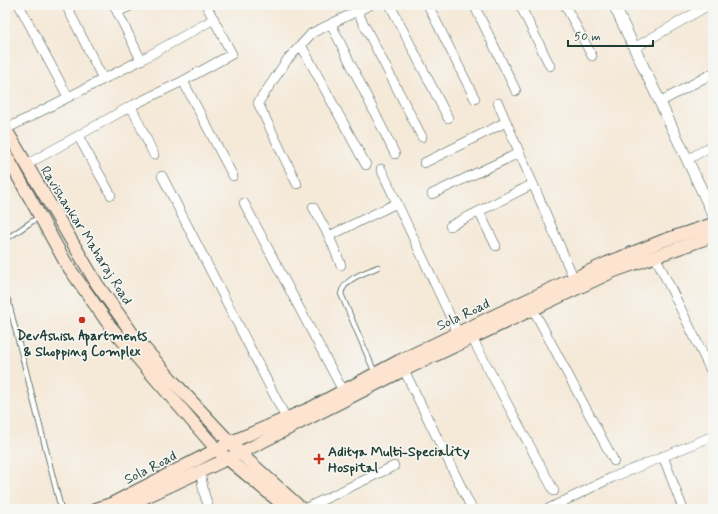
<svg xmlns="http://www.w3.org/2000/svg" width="718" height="514" font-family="Mynerve,sans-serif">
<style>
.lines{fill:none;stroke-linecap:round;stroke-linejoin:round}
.service-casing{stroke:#3f574d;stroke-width:6}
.minor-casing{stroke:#3f574d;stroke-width:10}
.tertiary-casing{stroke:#3f574d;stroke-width:12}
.secondary-casing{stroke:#3f574d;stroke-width:14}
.service{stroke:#fff;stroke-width:4.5}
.minor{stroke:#fff;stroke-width:9}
.tertiary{stroke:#fff;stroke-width:11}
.secondary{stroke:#fde4d1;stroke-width:12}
.poi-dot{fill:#c8321e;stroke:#f6f6f2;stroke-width:1.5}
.labels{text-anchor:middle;stroke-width:3.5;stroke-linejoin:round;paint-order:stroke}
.street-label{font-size:14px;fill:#1f3d34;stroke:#f6f6f2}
.poi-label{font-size:14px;font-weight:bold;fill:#1f3d34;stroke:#f6f6f2}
</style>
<rect width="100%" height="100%" fill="#f6f6f2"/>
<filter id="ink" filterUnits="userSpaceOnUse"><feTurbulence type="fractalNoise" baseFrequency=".025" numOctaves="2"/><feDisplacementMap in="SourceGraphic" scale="8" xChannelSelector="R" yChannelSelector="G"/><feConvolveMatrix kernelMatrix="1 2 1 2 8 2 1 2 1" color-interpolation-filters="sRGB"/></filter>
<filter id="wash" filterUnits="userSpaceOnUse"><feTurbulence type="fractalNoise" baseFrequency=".012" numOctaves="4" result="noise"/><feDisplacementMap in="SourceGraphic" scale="16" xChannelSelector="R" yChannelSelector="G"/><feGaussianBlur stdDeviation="0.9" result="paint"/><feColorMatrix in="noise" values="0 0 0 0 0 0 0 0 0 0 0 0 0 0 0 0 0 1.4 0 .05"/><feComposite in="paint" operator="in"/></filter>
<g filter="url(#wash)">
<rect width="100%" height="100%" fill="#f5e9d8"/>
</g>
<g filter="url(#ink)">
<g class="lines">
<defs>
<g id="service">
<path d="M 5,240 L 40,216"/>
<path d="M 8,300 L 61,509"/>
<path d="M 375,373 L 341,294 C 344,278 365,273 378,267"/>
<path d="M 5,506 L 6,509"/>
</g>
<g id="minor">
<path d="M 19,5 L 68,97"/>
<path d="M 66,5 L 103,79"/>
<path d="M 114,5 L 141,60"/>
<path d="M 390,5 L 448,118"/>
<path d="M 428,5 L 475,99"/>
<path d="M 474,5 L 516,91"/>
<path d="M 520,5 L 550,66"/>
<path d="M 565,5 L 592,56"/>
<path d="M 357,11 L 422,137"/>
<path d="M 117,12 L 133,5"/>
<path d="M 331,24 L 395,154"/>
<path d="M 301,45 L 366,165"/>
<path d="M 634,48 L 709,5"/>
<path d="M 183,81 L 233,176"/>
<path d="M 660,102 L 713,73"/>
<path d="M 131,106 L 183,81 L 232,54 L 206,5"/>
<path d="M 6,129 L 141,60 L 214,19"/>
<path d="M 78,136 L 111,195"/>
<path d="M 687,160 L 713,145"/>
<path d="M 424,163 L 506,122"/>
<path d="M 26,165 L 131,106 L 154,155"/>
<path d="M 381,169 L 458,333"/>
<path d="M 162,176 L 286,418"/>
<path d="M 297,184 L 258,103 L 287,60 L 312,33 L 370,5"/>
<path d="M 533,184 L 574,279"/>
<path d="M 432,194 L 519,153"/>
<path d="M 244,203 L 343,391"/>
<path d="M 313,207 L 329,236"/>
<path d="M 479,212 L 496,246"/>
<path d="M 450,226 L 533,184 L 498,103"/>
<path d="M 655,256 L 713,375"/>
<path d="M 341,265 L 329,236 L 397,203"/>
<path d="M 533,309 L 614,461"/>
<path d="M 472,338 L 554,491"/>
<path d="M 404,370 L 472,509"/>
<path d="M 663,456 L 683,509"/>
<path d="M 200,470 L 204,493 L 209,509"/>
<path d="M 304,509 L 394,466"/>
<path d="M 548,509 L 611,478 L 713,436"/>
</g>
<path id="tertiary" d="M 614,5 L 713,214"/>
<g id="secondary">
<path d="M 5,128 L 97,284 L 135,337 L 171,379 L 240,453 L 302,509"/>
<path d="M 5,153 L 67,265 L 110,326 L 217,450 L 288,509"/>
<path d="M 96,509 L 111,504 L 231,442 L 311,408 L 399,361 L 525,301 L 607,263 L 662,241 L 713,224"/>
<path d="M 120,509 L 240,453 L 404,370 L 614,271 L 713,236"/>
</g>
</defs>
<use href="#service" class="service-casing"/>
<use href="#minor" class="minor-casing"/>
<use href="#tertiary" class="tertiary-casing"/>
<use href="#secondary" class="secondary-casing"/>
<use href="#service" class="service"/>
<use href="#minor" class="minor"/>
<use href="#tertiary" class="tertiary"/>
<use href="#secondary" class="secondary"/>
</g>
</g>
<g class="poi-dot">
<circle cx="82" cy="320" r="4"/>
<path d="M317 453h4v4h4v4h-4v4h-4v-4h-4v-4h4z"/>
</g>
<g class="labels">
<g class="street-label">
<text transform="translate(87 235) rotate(58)" y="5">Ravishankar Maharaj Road</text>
<text transform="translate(463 314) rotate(-25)" y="5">Sola Road</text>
<text transform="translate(150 467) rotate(-27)" y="5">Sola Road</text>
</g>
<g class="poi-label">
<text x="82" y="340">DevAshish Apartments<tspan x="82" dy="16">&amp; Shopping Complex</tspan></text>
<text x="328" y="456" text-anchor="start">Aditya Multi-Speciality<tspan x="328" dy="16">Hospital</tspan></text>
</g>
</g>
<rect width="718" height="514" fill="none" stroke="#f6f6f2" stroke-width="20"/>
<path d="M568 40v6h85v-6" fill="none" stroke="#1f3d34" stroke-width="2"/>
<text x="574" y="40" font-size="12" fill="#1f3d34" stroke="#f6f6f2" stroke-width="3" paint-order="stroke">50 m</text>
</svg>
